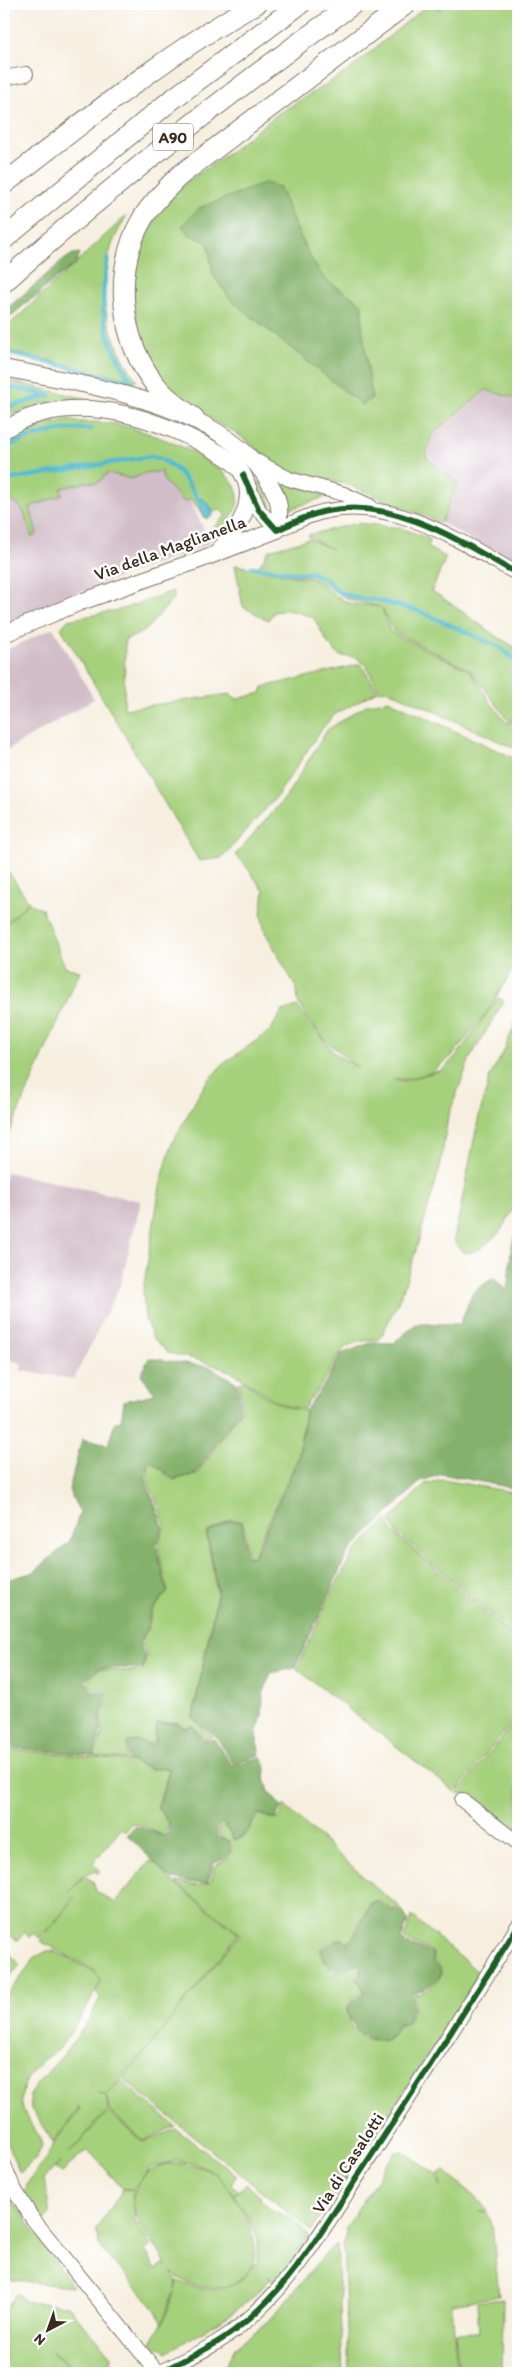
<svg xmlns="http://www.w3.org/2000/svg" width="522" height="2377" font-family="Itim,sans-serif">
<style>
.industrial{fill:#d2bdc8}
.green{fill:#a5d07c;stroke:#707d4d}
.forest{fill:#84b26c;stroke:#606e45}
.water{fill:#53bcd0;stroke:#477377}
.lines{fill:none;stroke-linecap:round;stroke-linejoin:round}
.stream{stroke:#53bcd0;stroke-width:4.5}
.minor-casing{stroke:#7c6f62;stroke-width:16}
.major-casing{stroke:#7c6f62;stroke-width:18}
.highway-casing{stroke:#7c6f62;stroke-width:22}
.minor{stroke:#fff;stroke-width:14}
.major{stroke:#fff;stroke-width:16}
.highway{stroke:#fff;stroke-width:20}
.cycleway-casing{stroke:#fff;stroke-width:9}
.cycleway{stroke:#1b5e20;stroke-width:6}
.labels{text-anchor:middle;stroke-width:5;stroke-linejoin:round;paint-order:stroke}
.shield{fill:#fff;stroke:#766a62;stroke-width:1}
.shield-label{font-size:16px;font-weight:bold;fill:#3b2a1e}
.street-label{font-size:18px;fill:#3b2a1e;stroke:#fff}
</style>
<rect width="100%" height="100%" fill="#fff"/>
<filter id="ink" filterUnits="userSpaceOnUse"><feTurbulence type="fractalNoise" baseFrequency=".02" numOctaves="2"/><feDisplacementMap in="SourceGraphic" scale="10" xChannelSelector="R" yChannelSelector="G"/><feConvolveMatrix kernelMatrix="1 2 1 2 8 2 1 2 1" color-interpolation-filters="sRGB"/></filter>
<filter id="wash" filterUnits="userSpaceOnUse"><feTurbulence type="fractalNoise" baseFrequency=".0096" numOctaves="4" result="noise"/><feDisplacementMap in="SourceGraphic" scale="20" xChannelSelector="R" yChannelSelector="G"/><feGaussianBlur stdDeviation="1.12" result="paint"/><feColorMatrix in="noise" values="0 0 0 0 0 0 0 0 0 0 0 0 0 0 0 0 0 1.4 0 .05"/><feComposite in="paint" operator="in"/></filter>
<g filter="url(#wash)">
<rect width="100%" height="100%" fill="#f6efdf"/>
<g class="industrial">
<path d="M 486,391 L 518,399 L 518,567 L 442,523 L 459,483 L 428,455 L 434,435 Z"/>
<path d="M 148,462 L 164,466 L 186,491 L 210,543 L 57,601 L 4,624 L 4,504 L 13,499 Z"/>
<path d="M 53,628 L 94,699 L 4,752 L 4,651 Z"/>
<path d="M 6,1172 L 141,1201 L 121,1283 L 74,1379 L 21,1371 L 21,1363 L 4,1359 L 4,1182 Z"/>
</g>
<g class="green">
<path d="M 428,4 L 518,4 L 518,399 L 486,390 L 433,434 L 426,456 L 458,483 L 441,523 L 349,485 L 288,472 L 236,433 L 200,414 L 173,393 L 142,350 L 130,284 L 141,237 L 153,218 L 168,200 L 188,181 L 219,160 L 279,113 L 348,71 Z"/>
<path d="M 126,216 C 121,227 114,237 111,248 C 95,297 109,340 137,381 L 4,350 L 4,330 Z"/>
<path d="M 4,380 L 10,381 L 87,399 L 41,404 L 4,418 Z"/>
<path d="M 70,419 L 75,422 C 86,422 98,422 109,423 C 139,427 240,462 238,499 C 237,516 221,529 210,539 L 207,534 L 226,515 L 219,509 L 205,518 L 191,499 L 184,502 L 164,481 L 161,471 L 145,473 L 132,479 L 108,473 L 97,483 L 87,482 L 61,488 L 62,495 L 30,507 L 37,534 L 32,537 C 27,523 24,497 4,502 L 4,441 L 37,426 Z"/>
<path d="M 278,480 L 328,496 L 287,510 L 275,481 Z"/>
<path d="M 259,481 L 267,492 L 271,505 L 269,511 L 260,497 Z"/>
<path d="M 357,523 L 401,528 L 430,539 L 428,548 L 446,557 L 432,590 L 430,590 C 460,608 487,632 518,649 L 518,717 L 509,721 L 470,670 L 393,631 L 382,608 L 390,632 L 470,671 L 490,702 L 507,723 L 518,720 L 518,750 L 388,690 L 379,691 L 366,665 L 356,657 L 340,656 L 329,645 L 313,617 L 287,610 L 274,612 L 268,620 L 243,607 L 235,565 L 311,579 L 348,603 L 380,607 L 348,599 L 310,577 L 257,569 L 269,550 L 308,539 L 332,549 L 310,538 L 308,535 Z"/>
<path d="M 173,591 L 174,598 L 145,631 L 125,640 L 124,709 L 230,694 L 237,699 L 261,693 L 263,687 L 361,664 L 377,691 L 334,715 L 321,730 L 277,796 L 222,858 L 199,861 L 61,628 L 68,620 L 123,609 Z"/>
<path d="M 388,700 L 518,760 L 518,961 L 487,1012 L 452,1056 L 430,1073 L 409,1079 L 393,1079 L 403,1081 L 442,1070 L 458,1054 L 498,998 L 504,1001 L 470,1058 L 448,1117 L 440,1167 L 415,1253 L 401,1296 L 380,1339 C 340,1343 344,1347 325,1379 C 319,1389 310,1398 304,1408 L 290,1407 L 276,1401 L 232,1372 L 199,1360 L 168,1353 L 153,1338 L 145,1319 L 143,1290 L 160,1186 L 172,1143 L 205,1084 L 223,1064 L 270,1031 L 282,1011 L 297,1006 L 334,1053 L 358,1068 L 325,1040 L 298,1003 L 297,989 L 265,932 L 261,914 L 264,891 L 243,862 L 235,855 L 286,797 L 327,730 L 366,705 Z"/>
<path d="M 4,865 L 29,902 L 4,925 Z"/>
<path d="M 28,903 L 42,909 L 65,967 L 80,971 L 4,1145 L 4,927 Z"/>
<path d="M 518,1016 L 518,1201 L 500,1232 L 480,1249 L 469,1253 L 463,1252 L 457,1246 L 454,1240 L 478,1120 L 490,1076 L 504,1051 Z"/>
<path d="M 244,1381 C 264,1395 280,1409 305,1410 L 298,1457 L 253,1556 L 248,1557 L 243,1522 L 231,1519 L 206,1533 L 217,1593 L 192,1718 L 213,1736 L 204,1740 L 192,1725 L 185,1728 L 177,1722 L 157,1723 L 153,1744 C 143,1744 137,1739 127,1741 L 126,1759 L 94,1756 L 103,1732 L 101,1716 L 107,1701 L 105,1691 L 93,1688 L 87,1683 L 98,1669 L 125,1671 L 143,1670 L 147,1655 L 141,1643 L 149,1626 L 152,1611 L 168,1592 L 158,1546 L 165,1525 L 147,1478 L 150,1461 L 173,1480 L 197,1474 L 242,1409 L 239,1383 Z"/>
<path d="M 443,1480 L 518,1493 L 518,1637 L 395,1531 L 390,1520 L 425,1484 Z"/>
<path d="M 387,1520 L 392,1531 L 518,1640 L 518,1715 L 455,1792 L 297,1669 L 332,1591 L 354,1552 Z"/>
<path d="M 518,1718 L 518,1837 L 467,1794 L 457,1793 Z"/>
<path d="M 4,1749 L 94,1757 L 130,1761 L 150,1770 L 162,1768 L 169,1770 L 157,1808 L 168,1822 L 167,1830 L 162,1835 L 138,1824 L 131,1824 L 125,1832 L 121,1828 L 93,1863 L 100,1870 L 98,1873 L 93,1871 L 89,1875 L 84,1874 L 69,1892 L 84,1876 L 93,1881 L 96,1891 L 115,1903 L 150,1861 L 157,1865 L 169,1879 L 238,1934 L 157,2037 L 106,2096 L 97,2092 L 106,2097 L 108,2110 L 67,2155 L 108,2112 L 143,2142 L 176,2129 L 237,2176 L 231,2184 L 238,2191 L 233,2194 L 215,2172 L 192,2163 L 176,2161 L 151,2167 L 133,2189 L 122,2188 L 91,2153 L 86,2151 L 62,2172 L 55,2169 L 61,2161 L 44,2179 L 50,2214 L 40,2225 L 22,2196 L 29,2181 L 45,2160 L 56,2140 L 80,2109 L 76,2105 L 79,2109 L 53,2142 L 31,2109 L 30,2095 L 35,2086 L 64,2054 L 89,2020 L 100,1998 L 96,1993 L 102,1980 L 92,1969 L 40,1941 L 74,1899 L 73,1897 L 60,1916 L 40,1938 L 33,1933 L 30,1937 L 25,1932 L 17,1941 L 12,1936 L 4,1943 Z"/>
<path d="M 284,1805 L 375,1887 L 400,1907 L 393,1910 L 377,1900 L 370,1903 L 352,1938 L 347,1943 L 342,1938 L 333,1940 L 320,1949 L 324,1962 L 335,1972 L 347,1970 L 353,1964 L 358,1968 L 361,1974 L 356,1979 L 363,1988 L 361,1995 L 352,1999 L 347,2010 L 351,2026 L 364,2039 L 387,2041 L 399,2026 L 408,2023 L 416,2003 L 413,1995 C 425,1992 455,1975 434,1961 L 433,1952 L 411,1943 L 404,1938 L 412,1916 L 478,1972 L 473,1984 L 449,2023 L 311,2231 L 123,2079 L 240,1934 L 176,1883 C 190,1881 195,1891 211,1881 L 215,1866 C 227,1859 233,1857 231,1842 L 219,1836 L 218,1829 L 224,1825 L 234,1840 L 244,1837 L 259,1814 L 275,1820 L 281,1815 Z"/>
<path d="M 4,1947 L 20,1965 L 4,1983 Z"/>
<path d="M 47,1951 L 54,1951 L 93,1971 L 101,1979 C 89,2006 76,2024 60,2048 C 58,2052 52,2053 48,2056 C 35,2066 18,2087 22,2105 C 25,2120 38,2129 42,2145 L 36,2158 L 20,2173 L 4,2137 L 4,1998 L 22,1976 L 34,1958 Z"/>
<path d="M 120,2080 L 175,2126 L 143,2141 L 109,2111 L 107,2096 Z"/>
<path d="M 403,2151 L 438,2175 L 440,2187 L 441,2181 L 439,2173 L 444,2170 C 458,2184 475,2193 487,2210 L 479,2212 L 487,2212 L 492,2224 L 499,2296 L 452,2304 L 457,2373 L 349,2373 L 343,2244 L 346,2238 L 346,2228 L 394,2153 Z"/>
<path d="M 168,2164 C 184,2163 199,2165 213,2173 C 233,2185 261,2235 254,2259 C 243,2297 195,2293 171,2272 L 177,2280 L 174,2289 L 178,2281 C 213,2295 231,2294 255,2263 L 257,2265 L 258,2238 L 245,2211 L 233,2195 L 246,2184 L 261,2196 L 259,2199 L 275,2213 L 277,2211 L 294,2221 L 309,2235 L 275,2282 L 268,2276 L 270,2279 C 242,2313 203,2329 167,2353 L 160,2347 L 154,2348 L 150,2344 C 161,2327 170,2310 174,2291 L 162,2323 C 149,2294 117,2271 98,2244 L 99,2238 L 96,2231 L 123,2189 L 132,2190 L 135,2220 L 151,2246 L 145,2250 L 156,2269 L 163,2264 L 167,2267 C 157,2242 119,2212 139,2182 C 147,2171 155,2167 168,2164 Z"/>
<path d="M 4,2186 L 7,2192 L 73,2287 L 4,2279 Z"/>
<path d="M 337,2244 L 343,2373 L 223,2373 L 235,2347 L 269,2321 L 325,2254 Z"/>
<path d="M 17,2293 L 27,2302 L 67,2305 L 111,2356 L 108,2373 L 79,2373 L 52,2352 L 77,2373 L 4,2373 L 4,2312 Z"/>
<path d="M 503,2299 L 502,2373 L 459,2373 L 455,2333 L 479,2332 L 477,2302 Z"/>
</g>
<g class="forest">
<path d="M 265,183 L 280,187 C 289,212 306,254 322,275 C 330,286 351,293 362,305 L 362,325 L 372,398 L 362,405 L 232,301 L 213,275 L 208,243 L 188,234 L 182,225 L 199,208 Z"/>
<path d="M 80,253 L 75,265 C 67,269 41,289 39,295 C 28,299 14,315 4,322 L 4,312 L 10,306 L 65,259 L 73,254 Z"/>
<path d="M 518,1228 L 518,1489 L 442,1474 L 421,1481 L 347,1554 L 295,1668 L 271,1673 L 263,1695 L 262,1717 L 256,1734 L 260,1755 L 233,1763 L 215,1735 L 193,1718 L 218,1593 L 207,1533 L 231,1520 L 242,1523 L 246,1557 L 254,1557 L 299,1458 L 305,1411 L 326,1382 L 341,1354 L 370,1343 L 394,1343 L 416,1324 L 460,1324 L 473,1292 L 493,1278 L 507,1290 C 511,1269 508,1247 518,1228 Z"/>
<path d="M 149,1358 L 210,1367 L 237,1383 L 240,1410 L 195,1474 L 174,1479 L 149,1459 L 145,1478 L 163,1527 L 156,1546 L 167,1592 L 151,1611 L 147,1628 L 139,1643 L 145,1656 L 143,1668 L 98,1668 L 85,1682 L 92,1690 L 104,1693 L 105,1701 L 100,1716 L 101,1731 L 93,1755 L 4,1747 L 4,1581 L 34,1572 L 69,1542 L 80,1513 L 69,1490 L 82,1439 L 108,1445 L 115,1422 L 121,1421 L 124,1401 L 155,1394 L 141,1374 Z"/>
<path d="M 177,1723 L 185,1729 L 192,1726 L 203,1741 L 214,1739 L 232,1765 L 262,1757 L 266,1770 L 265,1778 L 269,1792 L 282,1807 L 275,1819 L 258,1813 L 243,1837 L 234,1839 L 224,1823 L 216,1828 L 217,1837 L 229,1841 C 232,1856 227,1858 214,1863 L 208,1882 C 194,1886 184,1879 171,1879 L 127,1835 L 136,1826 L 163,1836 L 169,1831 L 169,1822 L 158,1808 L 170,1769 L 162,1767 L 151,1769 L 128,1759 L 128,1742 L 136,1740 L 154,1746 L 157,1724 Z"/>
<path d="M 376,1901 L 392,1911 L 402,1909 L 408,1921 L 401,1939 L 409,1945 L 432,1953 L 433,1962 C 455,1977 422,1989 411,1994 L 414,2003 L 407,2022 L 398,2025 L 392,2035 L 385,2040 C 362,2040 354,2032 348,2010 L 353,2001 L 362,1996 L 364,1989 L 357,1979 L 362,1975 L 360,1967 L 353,1963 L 347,1968 L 337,1970 C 328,1965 322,1961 321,1950 L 335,1941 L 342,1939 L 348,1943 L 353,1939 L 371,1904 Z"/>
</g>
<path class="water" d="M 196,499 L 203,499 L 212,508 L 213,515 L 206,519 Z"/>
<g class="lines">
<g class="stream">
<path d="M 434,4 L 439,8 L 445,4"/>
<path d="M 4,352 L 132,382 C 102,336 98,311 108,258"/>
<path d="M 4,386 L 50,395 L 5,408 L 4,400"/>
<path d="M 4,448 C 32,435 60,427 91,429"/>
<path d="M 4,483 L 12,479 L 152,456 C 176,462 188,482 200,503"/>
<path d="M 252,567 L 297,573 L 312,573 L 327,580 L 339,592 L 358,598 L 376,600 L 419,611 L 501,648 L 518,663"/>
</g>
</g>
</g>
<g filter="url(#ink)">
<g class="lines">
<defs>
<g id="minor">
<path d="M 4,78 L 26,74"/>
<path d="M 254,460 L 289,479 L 344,494 L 370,506"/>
<path d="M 248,485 L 259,510 L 277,530 C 293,523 309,514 327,511 C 395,497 461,542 518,574"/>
<path d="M 462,1800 L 518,1843"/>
<path d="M 4,2165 L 13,2187 L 32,2218 L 158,2373"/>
<path d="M 158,2373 C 186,2359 216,2346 240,2326 C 293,2284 328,2221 365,2165 C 417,2086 468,2006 518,1926"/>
</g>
<g id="major">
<path d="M 4,368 C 83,384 219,404 265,476 C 271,486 278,495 279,507 C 280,514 278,523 277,530 L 199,560 L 78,603 L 4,634"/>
<path d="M 4,430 C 64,391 141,412 199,442 C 214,450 234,459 242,473 C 259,501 236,532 218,551"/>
</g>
<g id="highway">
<path d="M 4,184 C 85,121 166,54 256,4"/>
<path d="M 4,239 L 170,101 L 300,4"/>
<path d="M 4,282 C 116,182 230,91 353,4"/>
<path d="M 194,418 C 181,409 168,400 158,388 C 119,341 112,269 144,216 C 154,201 166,189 179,176 L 406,4"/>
</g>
</defs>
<use href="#minor" class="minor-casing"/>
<use href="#major" class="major-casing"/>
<use href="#highway" class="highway-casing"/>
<use href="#minor" class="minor"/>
<use href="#major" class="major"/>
<use href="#highway" class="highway"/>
<defs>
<g id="cycleway">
<path d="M 243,475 L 259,510 L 277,530 C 293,523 309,514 327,511 C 395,497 461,542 518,574"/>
<path d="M 158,2373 C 186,2359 216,2346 240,2326 C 293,2284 328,2221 365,2165 C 417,2086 468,2006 518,1926"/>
</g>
</defs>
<use href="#cycleway" class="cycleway-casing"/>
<use href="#cycleway" class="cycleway"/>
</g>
</g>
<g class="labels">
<rect class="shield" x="153" y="123.5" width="40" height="27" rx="4"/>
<g class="shield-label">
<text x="173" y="143">A90</text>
</g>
<g class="street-label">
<text transform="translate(170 548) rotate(-20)" y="6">Via della Maglianella</text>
<text transform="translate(348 2163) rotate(-57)" y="6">Via di Casalotti</text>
</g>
</g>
<rect width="522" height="2377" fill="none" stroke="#fff" stroke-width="20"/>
<g transform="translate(48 2330) rotate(221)" stroke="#ffffff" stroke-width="4" paint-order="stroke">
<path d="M0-4L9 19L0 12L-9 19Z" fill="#3b2a1e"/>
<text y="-8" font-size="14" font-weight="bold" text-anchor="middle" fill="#3b2a1e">N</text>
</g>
</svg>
